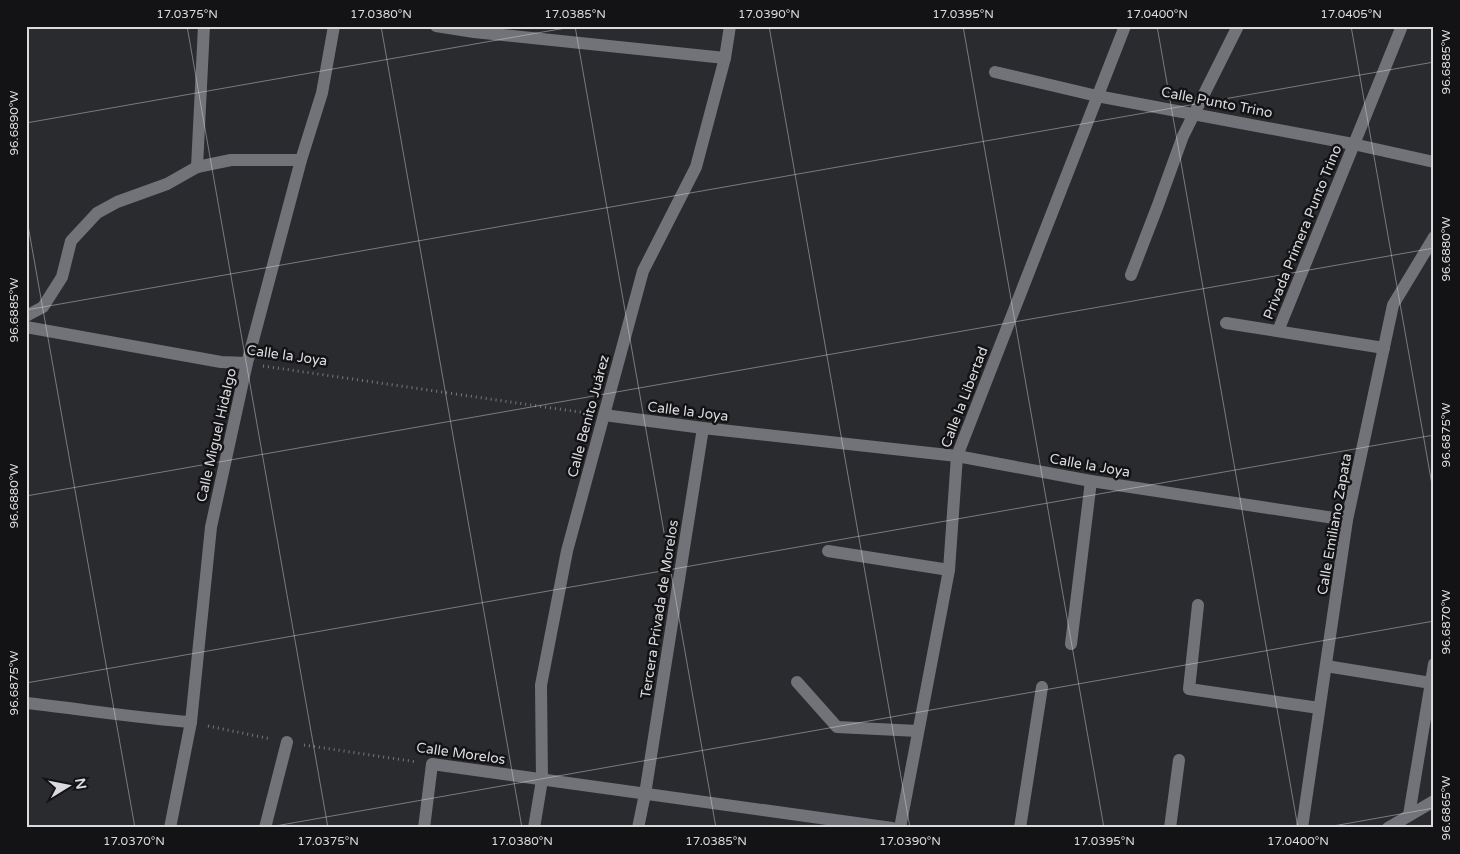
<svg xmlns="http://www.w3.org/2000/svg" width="1460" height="854" font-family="'Varela Round',sans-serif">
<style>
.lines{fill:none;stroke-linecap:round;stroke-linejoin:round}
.path{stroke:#77787c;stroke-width:3;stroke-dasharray:1 4;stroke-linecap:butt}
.minor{stroke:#727379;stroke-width:12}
.ticks{fill:none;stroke:#dbdbde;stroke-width:1;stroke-opacity:0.45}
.labels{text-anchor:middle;stroke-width:5;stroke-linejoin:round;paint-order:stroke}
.street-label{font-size:14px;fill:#dbdbde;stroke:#131315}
.neatline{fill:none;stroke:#dbdbde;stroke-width:2}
.ticks-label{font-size:12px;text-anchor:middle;fill:#dbdbde}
</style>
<rect width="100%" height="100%" fill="#292b2f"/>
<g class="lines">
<g class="path">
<path d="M 263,366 L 586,413"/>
<path d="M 208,726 L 271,739"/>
<path d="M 304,745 L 417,762"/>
</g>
<g class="minor">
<path d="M 436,26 L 474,32 L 725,58"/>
<path d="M 995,72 L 1097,96 L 1353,144 L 1434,162"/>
<path d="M 197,167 L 204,26"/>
<path d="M 1131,275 L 1158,205 L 1183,136 L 1238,26"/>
<path d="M 26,316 L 43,307 L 62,277 L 71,241 L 97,213 L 117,202 L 167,184 L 197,167 L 231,160 L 301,160"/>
<path d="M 1226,323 L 1384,348"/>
<path d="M 26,327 L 221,362 L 247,363"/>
<path d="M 1278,331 L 1402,26"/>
<path d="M 604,415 L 703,428 L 957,456 L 1091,481 L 1347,520"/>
<path d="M 828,551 L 949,570"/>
<path d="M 1198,605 L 1189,689 L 1319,708"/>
<path d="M 1071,644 L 1091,481"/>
<path d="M 1326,666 L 1431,683"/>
<path d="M 797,682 L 837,727 L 918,731"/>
<path d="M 26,703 C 81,709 136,718 191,722"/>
<path d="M 1409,815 L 1434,664"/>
<path d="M 170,828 L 191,722 L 211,527 L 247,363 L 301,160 L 322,93 L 334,26"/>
<path d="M 265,828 L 287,742"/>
<path d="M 424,828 L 432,764 L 892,828"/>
<path d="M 534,828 L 542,780 L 541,685 L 567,551 L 643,271 L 696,167 L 725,58 L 730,26"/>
<path d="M 638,828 L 645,794 L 703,428"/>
<path d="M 900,828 L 949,570 L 957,456 L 1125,26"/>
<path d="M 1020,828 L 1042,687"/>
<path d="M 1170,828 L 1179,760"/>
<path d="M 1302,828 L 1347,520 L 1393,305 L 1434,237"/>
<path d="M 1388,828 L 1434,801"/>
</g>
</g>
<path class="ticks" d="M 187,26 L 328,828M 381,26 L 522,828M 575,26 L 716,828M 769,26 L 910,828M 963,26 L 1104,828M 1157,26 L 1298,828M 1351,26 L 1434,496M 26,123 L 577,26M 26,214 L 135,828M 26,310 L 1434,62M 26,496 L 1434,248M 26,683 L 1434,435M 264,828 L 1434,621M 1322,828 L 1434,808"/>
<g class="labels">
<g class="street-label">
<text transform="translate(1217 102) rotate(11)" y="5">Calle Punto Trino</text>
<text transform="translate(1302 232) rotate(-68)" y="5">Privada Primera Punto Trino</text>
<text transform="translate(287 355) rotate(8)" y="5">Calle la Joya</text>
<text transform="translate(964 397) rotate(-69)" y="5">Calle la Libertad</text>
<text transform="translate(688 411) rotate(7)" y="5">Calle la Joya</text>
<text transform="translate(588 416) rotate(-75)" y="5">Calle Benito Juárez</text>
<text transform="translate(216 435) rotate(-77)" y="5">Calle Miguel Hidalgo</text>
<text transform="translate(1090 465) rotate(10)" y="5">Calle la Joya</text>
<text transform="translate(1334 524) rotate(-80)" y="5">Calle Emiliano Zapata</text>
<text transform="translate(659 609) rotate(-81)" y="5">Tercera Privada de Morelos</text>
<text transform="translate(461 753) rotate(8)" y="5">Calle Morelos</text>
</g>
</g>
<rect width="1460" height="854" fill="none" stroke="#131315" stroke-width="55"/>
<g transform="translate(68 786) rotate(80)" stroke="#131315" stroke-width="4" paint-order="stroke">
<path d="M0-4L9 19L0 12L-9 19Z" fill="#dbdbde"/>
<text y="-8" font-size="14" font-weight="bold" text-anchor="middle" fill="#dbdbde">N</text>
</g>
<rect x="28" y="28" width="1404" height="798" class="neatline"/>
<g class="ticks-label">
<text x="187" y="18">17.0375°N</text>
<text x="381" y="18">17.0380°N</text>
<text x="575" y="18">17.0385°N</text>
<text x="769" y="18">17.0390°N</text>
<text x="963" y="18">17.0395°N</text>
<text x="1157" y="18">17.0400°N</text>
<text x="1351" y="18">17.0405°N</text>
<text transform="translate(1446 62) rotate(-90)" y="4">96.6885°W</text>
<text transform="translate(14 123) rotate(-90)" y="4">96.6890°W</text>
<text transform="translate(1446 249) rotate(-90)" y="4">96.6880°W</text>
<text transform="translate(14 310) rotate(-90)" y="4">96.6885°W</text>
<text transform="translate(1446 435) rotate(-90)" y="4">96.6875°W</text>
<text transform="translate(14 496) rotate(-90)" y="4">96.6880°W</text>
<text transform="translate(1446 622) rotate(-90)" y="4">96.6870°W</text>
<text transform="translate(14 683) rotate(-90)" y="4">96.6875°W</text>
<text transform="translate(1446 808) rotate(-90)" y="4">96.6865°W</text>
<text x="134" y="845">17.0370°N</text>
<text x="328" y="845">17.0375°N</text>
<text x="522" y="845">17.0380°N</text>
<text x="716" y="845">17.0385°N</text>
<text x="910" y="845">17.0390°N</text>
<text x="1104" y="845">17.0395°N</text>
<text x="1298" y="845">17.0400°N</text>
</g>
</svg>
